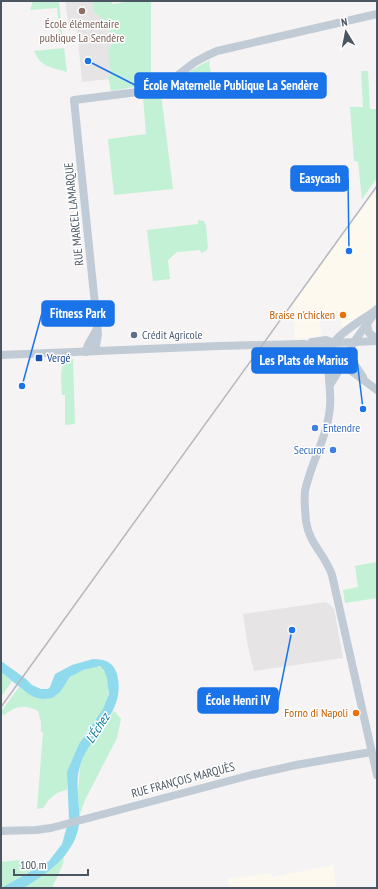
<svg xmlns="http://www.w3.org/2000/svg" width="378" height="889" font-family="'PT Sans Narrow',sans-serif">
<style>
.commercial{fill:#fdf9ef}
.education{fill:#e6e4e5}
.green{fill:#c3f1d5}
.water{fill:#90daee}
.lines{fill:none;stroke-linecap:round;stroke-linejoin:round}
.secondary{stroke:#c1cbd6;stroke-width:8}
.rail{stroke:#b5b8bd;stroke-width:1.5}
.education-dot{fill:#8d6e63;stroke:#fff;stroke-width:1.5}
.food-dot{fill:#e8710a;stroke:#fff;stroke-width:1.5}
.service-dot{fill:#5c6f8a;stroke:#fff;stroke-width:1.5}
.transit-dot{fill:#1a4fb4;stroke:#fff;stroke-width:1.5}
.shop-dot{fill:#3f7fe0;stroke:#fff;stroke-width:1.5}
.labels{text-anchor:middle;stroke-width:3;stroke-linejoin:round;paint-order:stroke}
.education-label{font-size:12px;fill:#785e54;stroke:#fff}
.street-label{font-size:12px;fill:#4a5661;stroke:#fff}
.food-label{font-size:12px;fill:#c56008;stroke:#fff;text-anchor:end}
.service-label{font-size:12px;fill:#4e5e75;stroke:#fff;text-anchor:start}
.transit-label{font-size:12px;fill:#164399;stroke:#fff;text-anchor:start}
.shop-label{font-size:12px;fill:#366cbe;stroke:#fff;text-anchor:start}
.water-label{font-size:13px;font-style:italic;fill:#0c7c9b;stroke:#fff}
.leader{fill:none;stroke:#1a73e8;stroke-width:1.5}
.callout-dot{fill:#1a73e8;stroke:#fff;stroke-width:1.5}
.callout{fill:#1a73e8;stroke:#1a73e8;stroke-width:1.5}
.callout-label{font-size:13px;text-anchor:middle;font-weight:bold;fill:#fff}
</style>
<rect width="100%" height="100%" fill="#f5f3f3"/>
<g class="commercial">
<path d="M 375,192 L 377,219 L 377,303 L 352,324 L 342,328 L 339,311 L 319,312 L 321,337 L 295,339 L 293,304 Z"/>
<path d="M 333,865 L 337,888 L 229,888 L 228,879 L 271,873 L 272,877 Z"/>
</g>
<g class="education">
<path d="M 65,1 L 93,1 L 94,12 L 109,24 L 112,45 L 108,49 L 112,75 L 108,76 L 109,79 L 82,82 L 77,30 L 69,30 Z"/>
<path d="M 326,602 L 334,608 L 343,658 L 254,671 L 248,647 L 243,614 Z"/>
</g>
<g class="green">
<path d="M 33,1 L 59,1 L 63,44 L 61,44 L 57,8 L 30,10 Z"/>
<path d="M 93,1 L 111,1 L 112,4 L 133,1 L 151,1 L 151,78 L 149,82 L 145,85 L 111,91 L 108,76 L 111,75 L 108,49 L 112,45 L 109,24 L 94,12 Z"/>
<path d="M 64,48 L 67,72 C 52,67 41,68 34,51 Z"/>
<path d="M 210,60 C 208,66 211,73 215,78 L 179,82 L 190,71 Z"/>
<path d="M 361,71 L 368,71 L 370,109 L 377,109 L 377,178 L 362,199 L 358,162 L 354,161 L 350,107 L 363,107 Z"/>
<path d="M 161,94 L 173,189 L 114,195 L 108,139 L 146,134 L 143,97 Z"/>
<path d="M 198,220 L 204,221 L 206,225 L 208,248 L 206,251 L 201,253 L 200,250 L 177,252 L 168,260 L 170,279 L 153,281 L 147,230 L 198,224 Z"/>
<path d="M 68,359 L 73,359 L 75,424 L 65,425 L 65,395 L 62,395 C 62,386 58,363 68,359 Z"/>
<path d="M 377,562 L 377,598 L 345,603 L 343,590 L 358,587 L 355,566 Z"/>
<path d="M 97,666 C 103,667 105,670 107,676 C 113,694 104,710 93,724 C 89,729 84,734 82,739 C 76,753 72,768 67,783 L 67,790 C 56,791 49,799 43,808 L 37,809 L 43,732 L 41,732 L 41,722 L 38,711 C 25,704 16,706 4,715 L 1,714 L 1,712 L 19,687 L 27,693 L 60,692 C 72,673 75,672 97,666 Z"/>
<path d="M 1,672 L 12,681 L 1,697 Z"/>
<path d="M 114,711 L 121,719 L 117,738 L 85,800 L 79,817 L 78,792 L 80,766 L 88,746 Z"/>
<path d="M 64,856 L 63,864 L 52,888 L 23,888 L 45,874 Z"/>
<path d="M 19,860 L 32,870 L 1,888 L 1,862 Z"/>
</g>
<path class="water" d="M 93,659 C 105,659 113,662 117,674 C 127,713 90,733 80,766 C 74,785 81,805 79,824 C 76,850 54,869 33,882 C 30,884 26,887 22,888 C 16,889 7,888 1,888 L 49,861 L 62,844 L 69,819 L 67,772 L 79,744 L 103,709 L 109,694 L 107,678 L 104,670 L 100,666 L 83,670 L 70,677 L 60,692 L 52,698 L 42,699 L 34,697 L 27,693 L 1,672 L 1,661 L 26,679 L 32,685 L 41,689 L 48,689 L 50,687 L 55,674 L 72,665 Z"/>
<g class="lines">
<g class="secondary">
<path d="M 377,309 C 366,318 341,331 334,343 C 323,361 332,386 330,406 C 328,436 311,462 305,491 C 304,500 305,511 306,521 C 309,544 325,554 332,575 L 377,775"/>
<path d="M 367,324 L 369,333 L 377,339"/>
<path d="M 312,342 L 326,340 L 334,343"/>
<path d="M 328,350 L 346,367 L 377,390"/>
<path d="M 93,351 L 96,346 L 98,334 L 74,100 L 146,91 C 168,86 177,75 195,62 C 202,58 210,54 217,51 L 377,14"/>
<path d="M 86,352 C 87,342 94,337 97,328"/>
<path d="M 346,352 L 363,377"/>
<path d="M 1,355 L 219,346 L 303,344 L 325,347 L 334,343 L 377,341"/>
<path d="M 330,385 L 343,364 L 354,342 L 374,314"/>
<path d="M 1,831 L 36,830 L 51,828 L 251,775 L 296,765 L 371,752"/>
</g>
<path class="rail" d="M 1,707 L 377,186"/>
</g>
<circle class="education-dot" cx="82" cy="11" r="4"/>
<g class="food-dot">
<circle cx="343" cy="315" r="4"/>
<circle cx="356" cy="713" r="4"/>
</g>
<circle class="service-dot" cx="134" cy="335" r="4"/>
<rect class="transit-dot" x="35" y="354" width="8" height="8" rx="2"/>
<g class="shop-dot">
<circle cx="315" cy="428" r="4"/>
<circle cx="333" cy="450" r="4"/>
</g>
<g class="labels">
<g class="education-label">
<text x="82" y="28">École élémentaire<tspan x="82" dy="14">publique La Sendère</tspan></text>
</g>
<g class="street-label">
<text transform="translate(74 214) rotate(-96)" y="4">RUE MARCEL LAMARQUE</text>
<text transform="translate(183 780) rotate(-15)" y="4">RUE FRANÇOIS MARQUÈS</text>
</g>
<g class="food-label">
<text x="335" y="319">Braise n'chicken</text>
<text x="348" y="717">Forno di Napoli</text>
</g>
<g class="service-label">
<text x="142" y="339">Crédit Agricole</text>
</g>
<g class="transit-label">
<text x="47" y="362">Vergé</text>
</g>
<g class="shop-label">
<text x="323" y="432">Entendre</text>
<text x="325" y="454" text-anchor="end">Securor</text>
</g>
<g class="water-label">
<text transform="translate(97 728) rotate(-57)" y="5">L'Échez</text>
</g>
</g>
<path class="leader" d="M88 61L135 85M349 251L348 178M22 386L42 313M363 409L357 360M292 630L278 700"/>
<g class="callout-dot">
<circle cx="88" cy="61" r="4"/>
<circle cx="349" cy="251" r="4"/>
<circle cx="22" cy="386" r="4"/>
<circle cx="363" cy="409" r="4"/>
<circle cx="292" cy="630" r="4"/>
</g>
<g class="callout">
<rect x="135" y="73" width="191" height="25" rx="4"/>
<rect x="291" y="166" width="57" height="25" rx="4"/>
<rect x="42" y="301" width="72" height="25" rx="4"/>
<rect x="252" y="348" width="105" height="25" rx="4"/>
<rect x="198" y="688" width="80" height="25" rx="4"/>
</g>
<g class="callout-label">
<text x="231" y="90">École Maternelle Publique La Sendère</text>
<text x="320" y="183">Easycash</text>
<text x="78" y="318">Fitness Park</text>
<text x="304" y="365">Les Plats de Marius</text>
<text x="238" y="705">École Henri IV</text>
</g>
<rect width="378" height="889" fill="none" stroke="#4a5661" stroke-width="4"/>
<g transform="translate(346 32) rotate(350)" stroke="#ffffff" stroke-width="3" paint-order="stroke">
<path d="M0-3L7 15L0 10L-7 15Z" fill="#4a5661"/>
<text y="-6" font-size="11" font-weight="bold" text-anchor="middle" fill="#4a5661">N</text>
</g>
<path d="M14 869v6h74v-6" fill="none" stroke="#4a5661" stroke-width="2"/>
<text x="20" y="869" font-size="12" fill="#4a5661" stroke="#ffffff" stroke-width="3" paint-order="stroke">100 m</text>
</svg>
